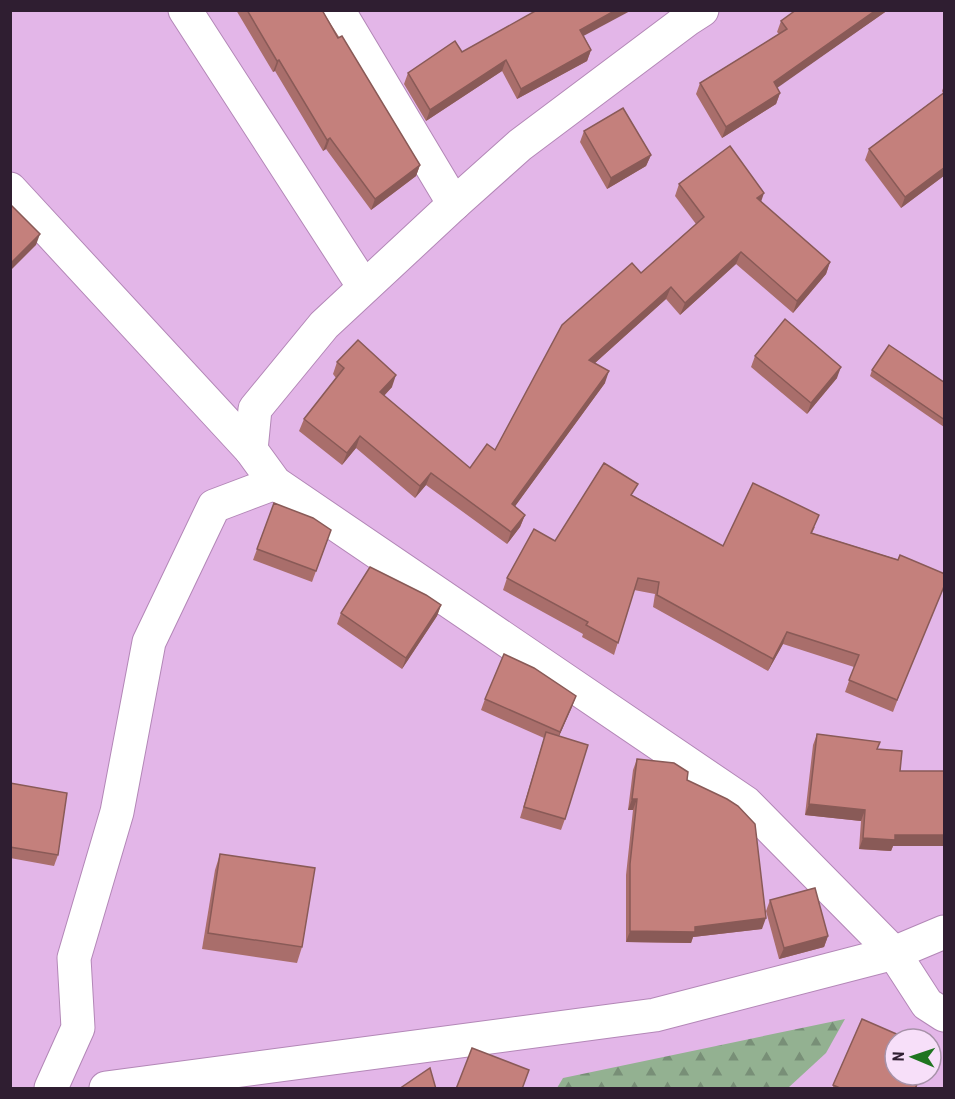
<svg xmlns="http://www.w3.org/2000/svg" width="955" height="1099" font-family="'Roboto Condensed',sans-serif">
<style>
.forest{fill:url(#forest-firs)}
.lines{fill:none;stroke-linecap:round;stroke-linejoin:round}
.minor-casing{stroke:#b387b7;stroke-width:35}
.minor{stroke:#fff;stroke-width:33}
.wall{fill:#a96e6b}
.shaded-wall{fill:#895a57}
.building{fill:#c4807c;stroke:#895a57;stroke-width:1.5}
</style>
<defs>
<pattern id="forest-firs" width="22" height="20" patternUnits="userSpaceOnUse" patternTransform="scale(1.5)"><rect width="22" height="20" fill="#93b191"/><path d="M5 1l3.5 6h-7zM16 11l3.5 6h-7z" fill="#788f77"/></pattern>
</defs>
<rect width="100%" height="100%" fill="#e3b6e8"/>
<path class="forest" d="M 845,1019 L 826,1053 L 788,1088 L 557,1088 L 563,1078 Z"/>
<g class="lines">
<defs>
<g id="minor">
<path d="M 185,10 L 364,287"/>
<path d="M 338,10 L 454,204"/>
<path d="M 702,10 L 688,19 L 520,145 L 454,204 L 324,325 L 255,409 L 251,450 L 275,483 L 746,803 L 894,953 L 927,1004 L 944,1015"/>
<path d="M 10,189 L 251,450"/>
<path d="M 51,1088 L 78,1028 L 74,958 L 117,812 L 149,642 L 214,506 L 275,483"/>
<path d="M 106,1088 L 655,1015 L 894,953 L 944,932"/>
</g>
</defs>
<use href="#minor" class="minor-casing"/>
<use href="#minor" class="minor"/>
</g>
<g class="wall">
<path d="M 236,10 L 322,10 L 420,165 L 416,176 L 371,210 L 326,149 L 323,151 L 275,71 L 273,72 Z"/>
<path d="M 888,10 L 777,87 L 780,93 L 776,104 L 722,138 L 696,94 L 700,83 L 779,34 L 777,32 L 781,21 Z"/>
<path d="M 584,36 L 591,50 L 587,61 L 517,99 L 502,71 L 426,121 L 404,84 L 408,73 L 462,52 Z"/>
<path d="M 945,83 L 945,175 L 901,208 L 865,160 L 869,149 L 943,93 L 942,91 Z"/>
<path d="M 584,131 L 651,155 L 646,166 L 607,189 L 580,142 Z"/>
<path d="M 679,184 L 761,202 L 830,262 L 826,274 L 793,313 L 736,264 L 680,315 L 666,299 L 595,363 L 605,383 L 515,506 L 525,515 L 520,527 L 507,544 L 426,485 L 415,498 L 356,448 L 342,465 L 299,431 L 304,419 L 336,378 L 333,374 L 337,362 L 392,387 L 384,396 L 470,468 L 495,450 L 641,273 L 696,224 L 675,196 Z"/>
<path d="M 755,356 L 837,378 L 807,414 L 751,367 Z"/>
<path d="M 872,370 L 945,383 L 944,427 L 870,376 Z"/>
<path d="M 634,496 L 723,546 L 815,527 L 812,533 L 945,574 L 893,712 L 845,692 L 854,667 L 783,644 L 768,671 L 653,607 L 655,594 L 634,590 L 614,655 L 582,637 L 583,634 L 503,590 L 507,578 Z"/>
<path d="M 274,503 L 331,530 L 312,582 L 253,560 Z"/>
<path d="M 441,605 L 437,616 L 402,669 L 337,624 L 341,613 Z"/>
<path d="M 576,696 L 559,736 L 565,819 L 561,830 L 520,818 L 544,738 L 481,710 L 485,699 Z"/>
<path d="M 817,734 L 877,749 L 893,846 L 891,851 L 859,849 L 861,821 L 805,815 L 813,745 Z"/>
<path d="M 637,759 L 687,780 L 762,929 L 693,937 L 691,943 L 626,942 L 626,875 L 633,810 L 628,810 L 633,770 Z"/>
<path d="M 10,783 L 58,855 L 54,866 L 10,858 Z"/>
<path d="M 220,854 L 302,947 L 297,963 L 202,949 L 215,870 Z"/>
<path d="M 770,900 L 828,936 L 824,947 L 779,959 L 766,911 Z"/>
<path d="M 862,1019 L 895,1075 L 921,1075 L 915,1089 L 832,1089 Z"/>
</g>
<g class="shaded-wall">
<path d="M 616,10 L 632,10 L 576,40 L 580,30 Z"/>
<path d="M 876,10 L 888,10 L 770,93 L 774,82 Z"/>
<path d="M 591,50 L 587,61 L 517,99 L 521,89 Z"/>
<path d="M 279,60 L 275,71 L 273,72 L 277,61 Z"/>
<path d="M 506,60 L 502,71 L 426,121 L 430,110 Z"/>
<path d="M 780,93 L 776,104 L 722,138 L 726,127 Z"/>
<path d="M 330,138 L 326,149 L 323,151 L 327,140 Z"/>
<path d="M 651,155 L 646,166 L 607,189 L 611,178 Z"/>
<path d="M 420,165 L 416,176 L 371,210 L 375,199 Z"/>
<path d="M 945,167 L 945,175 L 901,208 L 905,197 Z"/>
<path d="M 764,193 L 760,205 L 757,198 Z"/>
<path d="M 40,234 L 36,245 L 10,271 L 10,264 Z"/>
<path d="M 741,252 L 736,264 L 680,315 L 685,303 Z"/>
<path d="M 830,262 L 826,274 L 793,313 L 797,301 Z"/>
<path d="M 671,287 L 666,299 L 585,372 L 589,360 Z"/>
<path d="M 841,367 L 837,378 L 807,414 L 811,403 Z"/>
<path d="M 609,371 L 605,383 L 508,516 L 512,504 Z"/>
<path d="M 396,375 L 392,387 L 376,404 L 380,392 Z"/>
<path d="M 360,436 L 356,448 L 342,465 L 347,453 Z"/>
<path d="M 431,473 L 426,485 L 415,498 L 420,486 Z"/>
<path d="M 525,515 L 520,527 L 507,544 L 511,532 Z"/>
<path d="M 441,605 L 437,616 L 402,669 L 406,658 Z"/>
<path d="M 787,632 L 783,644 L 768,671 L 773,659 Z"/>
<path d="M 576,696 L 572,707 L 556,743 L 560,732 Z"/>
<path d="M 632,799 L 637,799 L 633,810 L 628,810 Z"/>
<path d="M 809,804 L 865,810 L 861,821 L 805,815 Z"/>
<path d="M 895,835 L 945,835 L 945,846 L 893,846 L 891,851 L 859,849 L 863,838 Z"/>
<path d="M 766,918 L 762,929 L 693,937 L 691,943 L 626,942 L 630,931 L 695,927 Z"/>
<path d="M 828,936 L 824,947 L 779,959 L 784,948 Z"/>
</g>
<g class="building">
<path d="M 247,10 L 322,10 L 338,38 L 342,36 L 420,165 L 375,199 L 330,138 L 327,140 L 279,60 L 277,61 Z"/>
<path d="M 537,10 L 616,10 L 580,30 L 591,50 L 521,89 L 506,60 L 430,110 L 408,73 L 455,41 L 462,52 Z"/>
<path d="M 796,10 L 876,10 L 774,82 L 780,93 L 726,127 L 700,83 L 787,29 L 781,21 Z"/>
<path d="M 945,92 L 945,167 L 905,197 L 869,149 Z"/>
<path d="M 623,108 L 651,155 L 611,178 L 584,131 Z"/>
<path d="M 730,146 L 764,193 L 757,198 L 830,262 L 797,301 L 741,252 L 685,303 L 671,287 L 589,360 L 609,371 L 512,504 L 525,515 L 511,532 L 431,473 L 420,486 L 360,436 L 347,453 L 304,419 L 344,368 L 337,362 L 358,340 L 396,375 L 380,392 L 470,468 L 487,444 L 495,450 L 562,325 L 632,263 L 641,273 L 704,217 L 679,184 Z"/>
<path d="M 10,204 L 40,234 L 10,264 Z"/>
<path d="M 785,319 L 841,367 L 811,403 L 755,356 Z"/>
<path d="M 889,345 L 945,383 L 945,420 L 872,370 Z"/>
<path d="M 604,463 L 638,484 L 631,495 L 723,546 L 753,483 L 819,515 L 811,533 L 898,560 L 900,555 L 945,574 L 945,584 L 897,700 L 849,680 L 859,655 L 787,632 L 773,659 L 657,595 L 659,582 L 638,578 L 618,643 L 586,625 L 588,622 L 507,578 L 534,529 L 555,541 Z"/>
<path d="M 274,503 L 313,518 L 331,530 L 316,571 L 257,549 Z"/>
<path d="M 370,567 L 426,595 L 441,605 L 406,658 L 341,613 Z"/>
<path d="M 504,654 L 534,668 L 576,696 L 560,732 L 485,699 Z"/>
<path d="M 546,732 L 588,745 L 565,819 L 524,807 Z"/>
<path d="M 817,734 L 880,742 L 877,749 L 902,751 L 900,771 L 945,771 L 945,835 L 895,835 L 895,840 L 863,838 L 865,810 L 809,804 Z"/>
<path d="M 637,759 L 674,763 L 688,772 L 687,780 L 727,799 L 738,806 L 755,824 L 766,918 L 695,927 L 695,932 L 630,931 L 630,864 L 637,799 L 632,799 Z"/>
<path d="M 10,783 L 67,793 L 58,855 L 10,847 Z"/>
<path d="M 220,854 L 315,868 L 302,947 L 208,933 Z"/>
<path d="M 815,888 L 828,936 L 784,948 L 770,900 Z"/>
<path d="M 862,1019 L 908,1039 L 895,1039 L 895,1075 L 921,1075 L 915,1089 L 842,1089 L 833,1085 Z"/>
<path d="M 472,1048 L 529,1070 L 522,1089 L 456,1089 Z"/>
<path d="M 430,1068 L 436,1089 L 399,1089 Z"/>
</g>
<rect width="955" height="1099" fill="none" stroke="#2f1e31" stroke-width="24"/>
<g transform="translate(913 1057) rotate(272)"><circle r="28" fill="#f7dff9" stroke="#a792a9" stroke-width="1.5"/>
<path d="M0-4.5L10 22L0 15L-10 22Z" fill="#1f7520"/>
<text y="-9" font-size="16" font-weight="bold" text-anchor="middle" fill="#2f1e31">N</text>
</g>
</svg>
